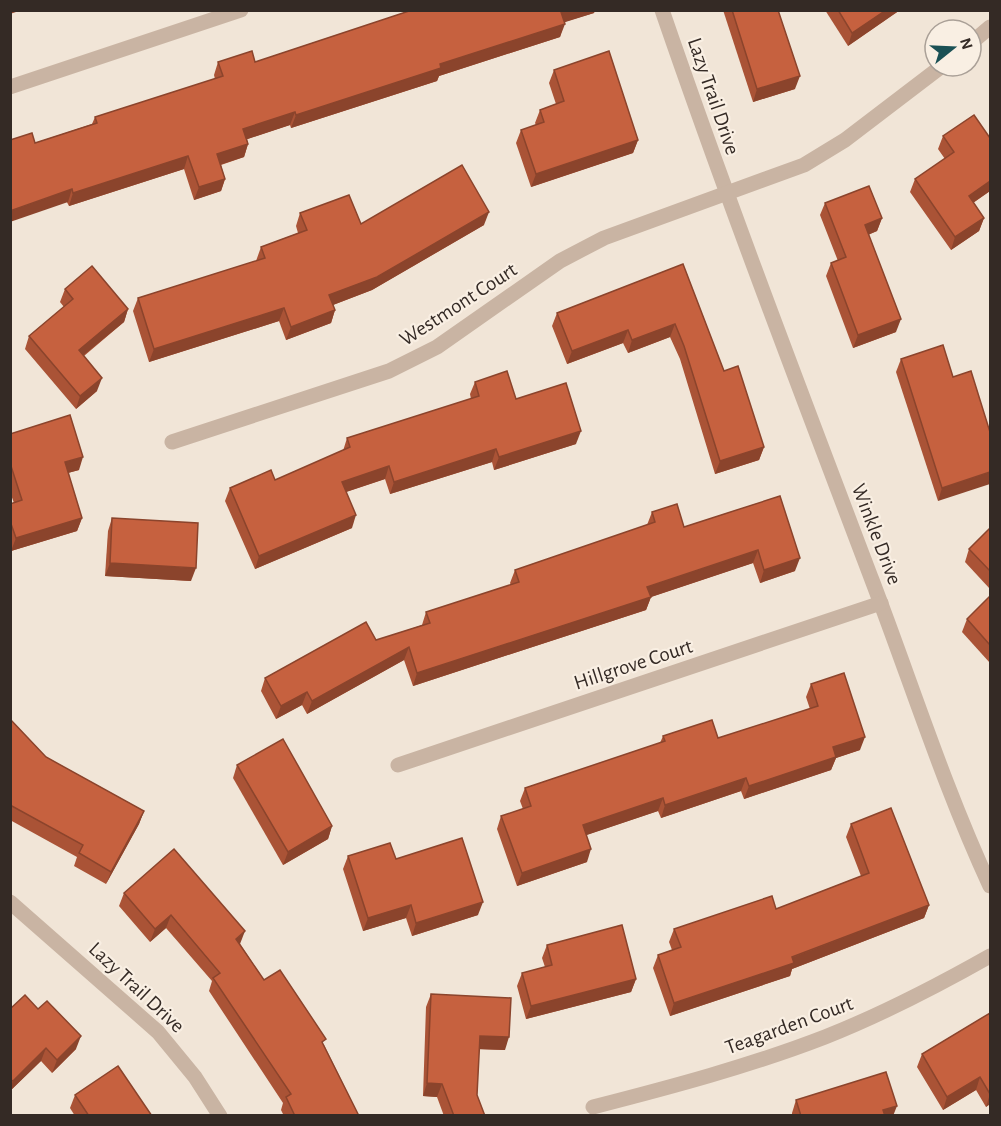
<svg xmlns="http://www.w3.org/2000/svg" width="1001" height="1126" font-family="'Alegreya Sans',sans-serif">
<style>
.lines{fill:none;stroke-linecap:round;stroke-linejoin:round}
.minor{stroke:#c9b4a3;stroke-width:15}
.wall{fill:#aa5336}
.shaded-wall{fill:#8b442c}
.building{fill:#c6613f;stroke:#8b442c;stroke-width:1.5}
.labels{text-anchor:middle;stroke-width:4.5;stroke-linejoin:round;paint-order:stroke}
.street-label{font-size:21px;fill:#342a25;stroke:#f9efe3}
</style>
<rect width="100%" height="100%" fill="#f1e5d7"/>
<g class="lines">
<g class="minor">
<path d="M 662,10 C 728,202 800,390 872,580 C 911,682 944,787 990,886"/>
<path d="M 971,43 L 990,27"/>
<path d="M 10,87 L 241,10"/>
<path d="M 172,442 L 389,371 L 437,347 L 560,261 L 604,238 L 804,165 L 845,140 L 942,66"/>
<path d="M 398,765 L 881,603"/>
<path d="M 10,902 L 158,1032 L 195,1077 L 220,1116"/>
<path d="M 593,1107 C 671,1087 750,1066 825,1037 C 883,1014 937,986 990,956"/>
</g>
</g>
<g class="wall">
<path d="M 412,10 L 595,10 L 594,13 L 564,22 L 560,37 L 439,76 L 437,81 L 291,128 L 290,125 L 247,139 L 248,144 L 244,157 L 221,165 L 225,179 L 221,191 L 194,200 L 184,169 L 69,206 L 35,143 L 92,124 L 95,117 L 215,79 L 214,75 L 218,62 L 255,62 Z"/>
<path d="M 723,10 L 778,10 L 795,89 L 753,102 Z"/>
<path d="M 825,10 L 900,10 L 848,46 Z"/>
<path d="M 554,70 L 638,140 L 633,153 L 531,187 L 516,143 L 521,130 L 536,125 L 535,123 L 540,110 L 556,104 L 549,83 Z"/>
<path d="M 943,136 L 990,191 L 973,203 L 984,218 L 979,231 L 951,250 L 910,192 L 915,179 L 945,159 L 938,149 Z"/>
<path d="M 825,203 L 882,218 L 877,231 L 868,235 L 896,332 L 853,348 L 826,276 L 831,263 L 838,261 L 820,215 Z"/>
<path d="M 300,213 L 361,224 L 484,225 L 372,290 L 333,305 L 335,310 L 331,323 L 286,340 L 279,321 L 149,362 L 133,311 L 138,298 L 256,261 L 261,247 L 298,233 L 296,226 Z"/>
<path d="M 683,264 L 724,371 L 764,447 L 759,460 L 715,474 L 680,359 L 670,337 L 628,353 L 623,343 L 567,364 L 552,326 L 557,313 Z"/>
<path d="M 65,289 L 128,309 L 124,322 L 84,356 L 97,391 L 76,409 L 25,349 L 29,336 L 64,307 L 60,302 Z"/>
<path d="M 901,359 L 953,377 L 990,432 L 938,501 L 896,372 Z"/>
<path d="M 475,382 L 516,399 L 576,444 L 494,470 L 492,462 L 390,494 L 385,479 L 346,492 L 352,528 L 255,569 L 225,501 L 230,488 L 275,480 L 343,451 L 347,438 L 471,399 L 470,394 Z"/>
<path d="M 10,434 L 79,470 L 68,473 L 82,518 L 77,531 L 11,551 L 10,504 L 14,503 L 10,492 Z"/>
<path d="M 780,496 L 795,571 L 760,583 L 753,563 L 651,597 L 646,610 L 413,686 L 404,660 L 307,714 L 302,705 L 276,719 L 261,691 L 265,678 L 422,625 L 426,612 L 511,585 L 510,583 L 515,570 L 647,525 L 652,512 L 684,527 Z"/>
<path d="M 112,518 L 191,581 L 105,576 L 108,531 Z"/>
<path d="M 990,528 L 990,589 L 965,562 L 969,549 Z"/>
<path d="M 990,596 L 990,663 L 962,632 L 967,619 Z"/>
<path d="M 811,684 L 860,750 L 836,758 L 831,770 L 744,799 L 741,791 L 661,818 L 658,811 L 586,835 L 587,862 L 517,886 L 497,829 L 501,816 L 523,809 L 520,801 L 525,788 L 660,743 L 663,736 L 718,738 L 810,709 L 806,697 Z"/>
<path d="M 10,719 L 46,757 L 144,811 L 139,824 L 106,884 L 74,866 L 77,857 L 10,820 Z"/>
<path d="M 237,765 L 332,826 L 328,839 L 283,865 L 233,778 Z"/>
<path d="M 851,824 L 929,905 L 924,918 L 792,969 L 790,976 L 670,1016 L 653,968 L 658,955 L 672,950 L 669,942 L 674,929 L 776,909 L 861,876 L 846,837 Z"/>
<path d="M 348,856 L 396,859 L 478,915 L 412,936 L 406,918 L 363,931 L 343,869 Z"/>
<path d="M 124,893 L 240,944 L 264,980 L 324,1045 L 359,1116 L 284,1116 L 281,1110 L 283,1103 L 209,991 L 212,981 L 166,928 L 150,942 L 119,906 Z"/>
<path d="M 547,945 L 636,979 L 631,992 L 526,1019 L 517,986 L 522,973 L 545,967 L 542,958 Z"/>
<path d="M 431,994 L 505,1050 L 479,1049 L 477,1095 L 485,1116 L 444,1116 L 437,1097 L 423,1096 L 426,1007 Z"/>
<path d="M 10,1009 L 76,1049 L 52,1073 L 41,1061 L 10,1091 Z"/>
<path d="M 990,1013 L 990,1104 L 986,1107 L 976,1090 L 943,1110 L 917,1067 L 922,1054 Z"/>
<path d="M 75,1095 L 152,1116 L 75,1116 L 70,1108 Z"/>
<path d="M 796,1100 L 893,1116 L 792,1116 L 792,1113 Z"/>
</g>
<g class="shaded-wall">
<path d="M 10,10 L 22,10 L 10,14 Z"/>
<path d="M 566,10 L 595,10 L 594,13 L 556,25 L 561,12 Z"/>
<path d="M 886,10 L 900,10 L 848,46 L 852,33 Z"/>
<path d="M 565,24 L 560,37 L 439,76 L 437,81 L 291,128 L 296,115 L 440,64 Z"/>
<path d="M 800,76 L 795,89 L 753,102 L 757,89 Z"/>
<path d="M 295,112 L 290,125 L 239,142 L 243,129 Z"/>
<path d="M 638,140 L 633,153 L 531,187 L 536,174 Z"/>
<path d="M 248,144 L 244,157 L 213,167 L 217,154 Z"/>
<path d="M 188,156 L 184,169 L 69,206 L 73,193 Z"/>
<path d="M 225,179 L 221,191 L 194,200 L 199,187 Z"/>
<path d="M 990,181 L 990,191 L 964,209 L 969,196 Z"/>
<path d="M 72,189 L 68,202 L 10,222 L 10,211 Z"/>
<path d="M 489,212 L 484,225 L 372,290 L 325,308 L 329,295 Z"/>
<path d="M 882,218 L 877,231 L 860,238 L 865,225 Z"/>
<path d="M 984,218 L 979,231 L 951,250 L 955,237 Z"/>
<path d="M 284,308 L 279,321 L 149,362 L 154,349 Z"/>
<path d="M 128,309 L 124,322 L 74,363 L 79,350 Z"/>
<path d="M 335,310 L 331,323 L 286,340 L 291,327 Z"/>
<path d="M 901,319 L 896,332 L 853,348 L 858,335 Z"/>
<path d="M 675,324 L 670,337 L 628,353 L 632,340 Z"/>
<path d="M 628,330 L 623,343 L 567,364 L 572,351 Z"/>
<path d="M 102,378 L 97,391 L 76,409 L 80,396 Z"/>
<path d="M 581,431 L 576,444 L 494,470 L 499,457 Z"/>
<path d="M 764,447 L 759,460 L 715,474 L 720,461 Z"/>
<path d="M 496,449 L 492,462 L 390,494 L 394,482 Z"/>
<path d="M 83,457 L 79,470 L 60,475 L 65,462 Z"/>
<path d="M 389,466 L 385,479 L 337,495 L 342,482 Z"/>
<path d="M 990,472 L 990,484 L 938,501 L 942,488 Z"/>
<path d="M 356,515 L 352,528 L 255,569 L 259,556 Z"/>
<path d="M 82,518 L 77,531 L 11,551 L 16,538 Z"/>
<path d="M 758,550 L 753,563 L 651,597 L 646,610 L 413,686 L 417,673 L 647,587 Z"/>
<path d="M 800,558 L 795,571 L 760,583 L 764,570 Z"/>
<path d="M 110,563 L 196,568 L 191,581 L 105,576 Z"/>
<path d="M 409,647 L 404,660 L 307,714 L 312,701 Z"/>
<path d="M 307,692 L 302,705 L 276,719 L 281,706 Z"/>
<path d="M 865,737 L 860,750 L 836,758 L 831,770 L 744,799 L 749,786 L 833,747 Z"/>
<path d="M 746,778 L 741,791 L 661,818 L 665,805 Z"/>
<path d="M 663,798 L 658,811 L 578,838 L 583,825 Z"/>
<path d="M 144,811 L 139,824 L 106,884 L 111,872 Z"/>
<path d="M 332,826 L 328,839 L 283,865 L 288,852 Z"/>
<path d="M 591,849 L 587,862 L 517,886 L 522,873 Z"/>
<path d="M 483,902 L 478,915 L 412,936 L 416,923 Z"/>
<path d="M 411,905 L 406,918 L 363,931 L 368,918 Z"/>
<path d="M 929,905 L 924,918 L 792,969 L 790,976 L 670,1016 L 674,1003 Z"/>
<path d="M 171,915 L 166,928 L 150,942 L 155,929 Z"/>
<path d="M 245,931 L 240,944 L 231,952 L 236,939 Z"/>
<path d="M 636,979 L 631,992 L 526,1019 L 531,1006 Z"/>
<path d="M 81,1036 L 76,1049 L 52,1073 L 57,1060 Z"/>
<path d="M 480,1036 L 509,1037 L 505,1050 L 475,1049 Z"/>
<path d="M 46,1048 L 41,1061 L 10,1091 L 10,1087 L 13,1081 Z"/>
<path d="M 980,1077 L 976,1090 L 943,1110 L 947,1097 Z"/>
<path d="M 427,1083 L 442,1084 L 437,1097 L 423,1096 Z"/>
<path d="M 990,1094 L 990,1104 L 986,1107 Z"/>
<path d="M 897,1106 L 893,1116 L 882,1116 L 883,1110 Z"/>
</g>
<g class="building">
<path d="M 412,10 L 566,10 L 561,12 L 565,24 L 440,64 L 441,68 L 296,115 L 295,112 L 243,129 L 248,144 L 217,154 L 225,179 L 199,187 L 188,156 L 73,193 L 72,189 L 10,211 L 10,140 L 32,133 L 35,143 L 97,123 L 95,117 L 223,76 L 218,62 L 252,51 L 255,62 Z"/>
<path d="M 732,10 L 778,10 L 800,76 L 757,89 Z"/>
<path d="M 838,10 L 886,10 L 852,33 Z"/>
<path d="M 609,51 L 638,140 L 536,174 L 521,130 L 544,122 L 540,110 L 564,101 L 554,70 Z"/>
<path d="M 974,115 L 990,138 L 990,181 L 969,196 L 984,218 L 955,237 L 915,179 L 954,152 L 943,136 Z"/>
<path d="M 462,165 L 489,212 L 377,277 L 329,295 L 335,310 L 291,327 L 284,308 L 154,349 L 138,298 L 265,258 L 261,247 L 307,230 L 300,213 L 349,195 L 361,224 Z"/>
<path d="M 869,186 L 882,218 L 865,225 L 901,319 L 858,335 L 831,263 L 846,257 L 825,203 Z"/>
<path d="M 683,264 L 724,371 L 738,366 L 764,447 L 720,461 L 684,346 L 675,324 L 632,340 L 628,330 L 572,351 L 557,313 Z"/>
<path d="M 92,266 L 128,309 L 79,350 L 102,378 L 80,396 L 29,336 L 73,299 L 65,289 Z"/>
<path d="M 943,345 L 953,377 L 971,371 L 990,432 L 990,472 L 942,488 L 901,359 Z"/>
<path d="M 507,371 L 516,399 L 566,383 L 581,431 L 499,457 L 496,449 L 394,482 L 389,466 L 342,482 L 356,515 L 259,556 L 230,488 L 271,470 L 275,480 L 350,447 L 347,438 L 479,396 L 475,382 Z"/>
<path d="M 70,415 L 83,457 L 65,462 L 82,518 L 16,538 L 10,521 L 10,504 L 22,500 L 10,463 L 10,434 Z"/>
<path d="M 780,496 L 800,558 L 764,570 L 758,550 L 647,587 L 651,597 L 417,673 L 409,647 L 312,701 L 307,692 L 281,706 L 265,678 L 366,622 L 376,640 L 430,623 L 426,612 L 519,582 L 515,570 L 655,522 L 652,512 L 677,504 L 684,527 Z"/>
<path d="M 112,518 L 198,523 L 196,568 L 110,563 Z"/>
<path d="M 990,528 L 990,571 L 969,549 Z"/>
<path d="M 990,596 L 990,645 L 967,619 Z"/>
<path d="M 844,673 L 865,737 L 833,747 L 836,757 L 749,786 L 746,778 L 665,805 L 663,798 L 583,825 L 591,849 L 522,873 L 501,816 L 531,806 L 525,788 L 665,741 L 663,736 L 712,720 L 718,738 L 818,706 L 811,684 Z"/>
<path d="M 10,719 L 46,757 L 144,811 L 111,872 L 79,853 L 83,845 L 10,805 Z"/>
<path d="M 283,739 L 332,826 L 288,852 L 237,765 Z"/>
<path d="M 891,808 L 929,905 L 792,957 L 794,963 L 674,1003 L 658,955 L 681,947 L 674,929 L 772,896 L 776,909 L 869,873 L 851,824 Z"/>
<path d="M 462,838 L 483,902 L 416,923 L 411,905 L 368,918 L 348,856 L 390,843 L 396,859 Z"/>
<path d="M 174,849 L 245,931 L 236,939 L 264,980 L 280,970 L 326,1039 L 322,1042 L 359,1116 L 295,1116 L 286,1097 L 291,1094 L 213,978 L 220,973 L 171,915 L 155,929 L 124,893 Z"/>
<path d="M 622,925 L 636,979 L 531,1006 L 522,973 L 552,965 L 547,945 Z"/>
<path d="M 431,994 L 511,998 L 509,1037 L 480,1036 L 477,1095 L 485,1116 L 454,1116 L 442,1084 L 427,1083 Z"/>
<path d="M 25,995 L 38,1009 L 47,1001 L 81,1036 L 57,1060 L 46,1048 L 13,1081 L 10,1079 L 10,1009 Z"/>
<path d="M 990,1013 L 990,1094 L 980,1077 L 947,1097 L 922,1054 Z"/>
<path d="M 118,1066 L 152,1116 L 89,1116 L 75,1095 Z"/>
<path d="M 886,1072 L 897,1106 L 883,1110 L 885,1116 L 801,1116 L 796,1100 Z"/>
</g>
<g class="labels">
<g class="street-label">
<text transform="translate(714 96) rotate(71)" y="7">Lazy Trail Drive</text>
<text transform="translate(458 304) rotate(-33)" y="7">Westmont Court</text>
<text transform="translate(877 534) rotate(69)" y="7">Winkle Drive</text>
<text transform="translate(633 664) rotate(-18)" y="7">Hillgrove Court</text>
<text transform="translate(137 987) rotate(43)" y="7">Lazy Trail Drive</text>
<text transform="translate(789 1025) rotate(-20)" y="7">Teagarden Court</text>
</g>
</g>
<rect width="1001" height="1126" fill="none" stroke="#342a25" stroke-width="24"/>
<g transform="translate(953 48) rotate(72)"><circle r="28" fill="#f9efe3" stroke="#aaa097" stroke-width="1.5"/>
<path d="M0-4.5L10 22L0 15L-10 22Z" fill="#1b5155"/>
<text y="-9" font-size="16" font-weight="bold" text-anchor="middle" fill="#342a25">N</text>
</g>
</svg>
